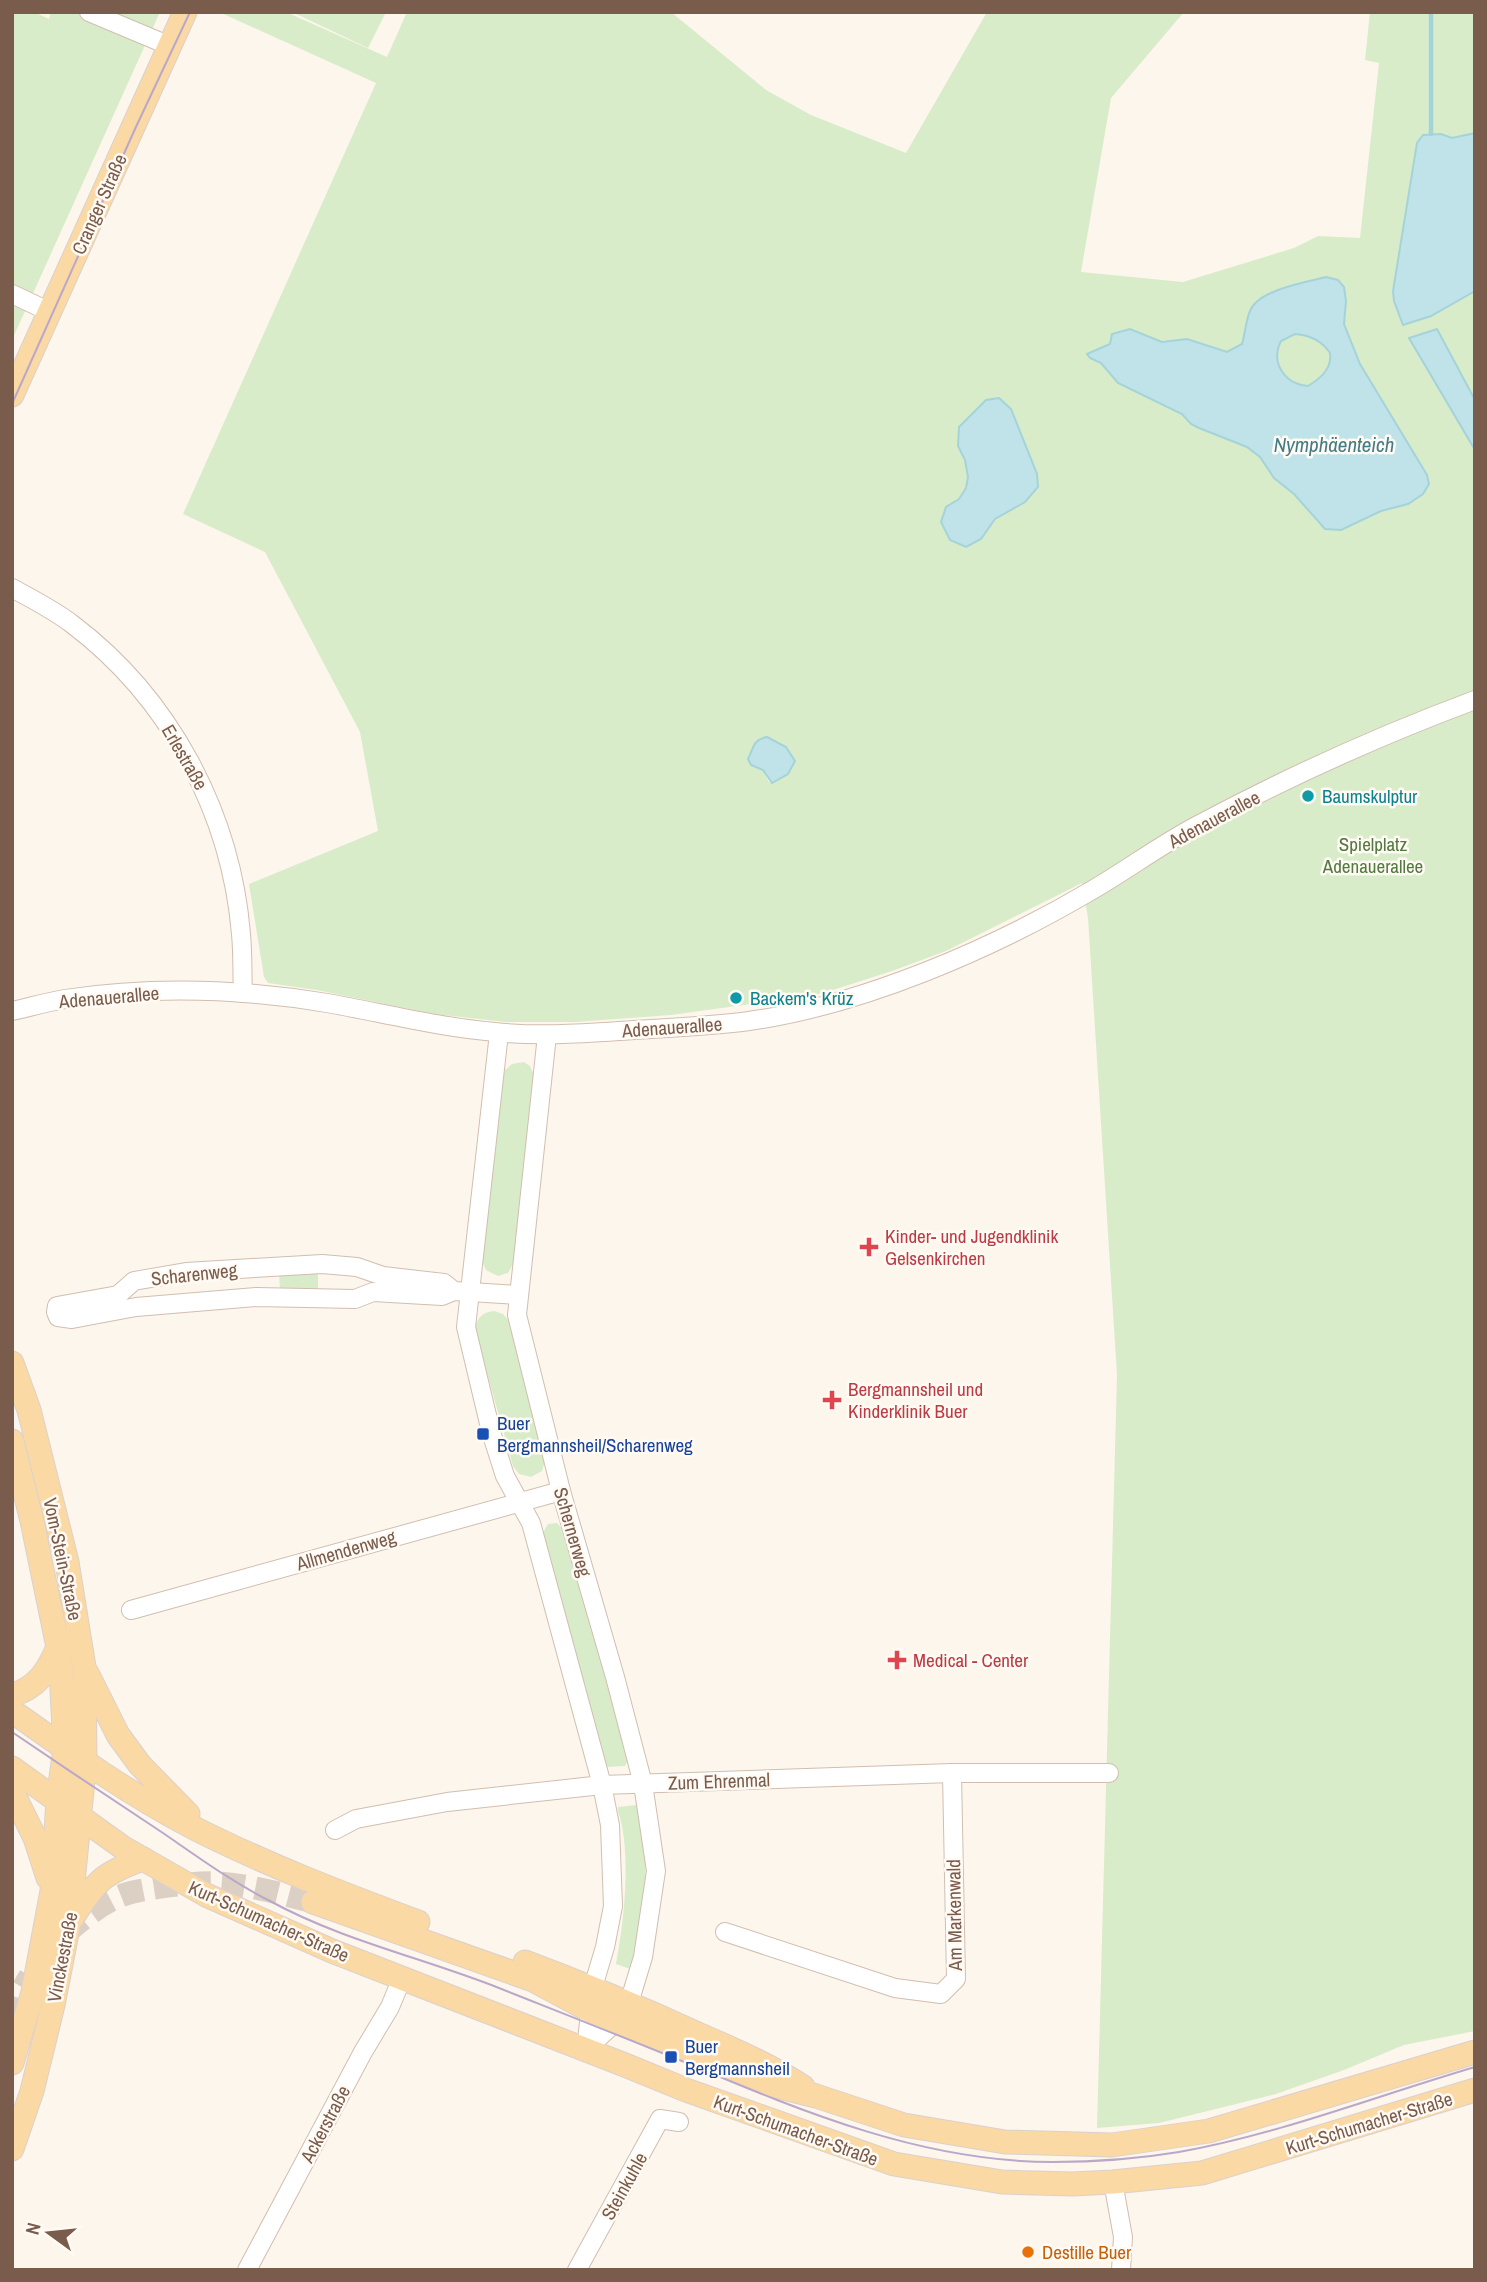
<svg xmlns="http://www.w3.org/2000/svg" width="1487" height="2282" font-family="'Archivo Narrow',sans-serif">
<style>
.green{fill:#d8ecc9;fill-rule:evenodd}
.water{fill:#bfe3e8;stroke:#a5d3da;stroke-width:2;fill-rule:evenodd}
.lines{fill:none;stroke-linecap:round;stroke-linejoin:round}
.stream{stroke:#a5d3da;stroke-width:4.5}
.major-tunnel{stroke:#dcd0c4;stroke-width:23;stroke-dasharray:23 11;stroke-linecap:butt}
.minor-casing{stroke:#d1beb0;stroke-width:20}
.major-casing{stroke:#dad1cd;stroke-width:25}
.minor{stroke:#fff;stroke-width:18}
.major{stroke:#fbd9a5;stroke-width:23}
.tram{stroke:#b9a8c9;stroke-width:2}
.culture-dot{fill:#0f9aa8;stroke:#fffaf3;stroke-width:2.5}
.health-dot{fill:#e0444e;stroke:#fffaf3;stroke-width:2.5}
.transit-dot{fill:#1a4fb4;stroke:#fffaf3;stroke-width:2.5}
.food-dot{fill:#e8710a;stroke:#fffaf3;stroke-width:2.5}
.labels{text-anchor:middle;stroke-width:5;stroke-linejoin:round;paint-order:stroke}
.street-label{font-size:19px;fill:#7a5c4d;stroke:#fffaf3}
.culture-label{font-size:19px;fill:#0d838f;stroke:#fffaf3;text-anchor:start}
.park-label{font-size:19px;fill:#537a41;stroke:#fffaf3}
.health-label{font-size:19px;fill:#be3a42;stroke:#fffaf3;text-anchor:start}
.transit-label{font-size:19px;fill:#164399;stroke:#fffaf3;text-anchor:start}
.food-label{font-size:19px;fill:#c56008;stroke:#fffaf3;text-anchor:start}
.water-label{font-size:21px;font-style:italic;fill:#437c86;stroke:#fffaf3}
</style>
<rect width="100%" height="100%" fill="#fdf6ec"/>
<g class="green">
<path d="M 12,12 L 34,12 L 49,19 L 51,12 L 160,12 L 12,340 Z"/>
<path d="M 219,12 L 286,12 L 387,57 L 407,12 L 671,12 L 766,90 L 811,115 L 906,153 L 987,12 L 1184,12 L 1111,98 L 1081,272 L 1183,282 L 1294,248 L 1318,236 L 1360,238 L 1379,63 L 1365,60 L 1370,12 L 1475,12 L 1475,2031 L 1404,2045 L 1344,2070 L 1276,2094 L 1228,2106 L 1159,2123 L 1097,2128 L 1117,1375 L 1088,918 L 1082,883 L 946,951 L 892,971 L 830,991 L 768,1006 L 751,1004 L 671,1015 L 575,1022 L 506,1022 L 434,1014 L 317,990 L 268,983 L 264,977 L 249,884 L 378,831 L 360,732 L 265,552 L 183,514 L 376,83 ZM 1326,277 L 1346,301 L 1344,324 L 1360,364 L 1427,475 L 1408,504 L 1381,511 L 1341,530 L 1319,524 L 1294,494 L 1274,478 L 1260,457 L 1247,447 L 1191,424 L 1182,414 L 1119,383 L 1101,363 L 1087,354 L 1111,344 L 1113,340 L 1145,334 C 1156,344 1164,340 1177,340 C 1193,341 1211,349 1227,352 L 1242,344 L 1250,310 L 1277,291 ZM 753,751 L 785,774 L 779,780 L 769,782 L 763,770 L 751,765 L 748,759 Z"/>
<path d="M 292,12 L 386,12 L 368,48 Z"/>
<path d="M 1295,334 C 1309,335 1322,341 1330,353 C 1332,369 1321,378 1308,386 C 1285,384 1269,364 1281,341 Z"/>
<path d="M 524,1062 L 530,1066 L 534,1075 L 514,1262 L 508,1273 L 498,1276 L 486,1270 L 482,1261 L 504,1071 L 512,1064 Z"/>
<path d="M 318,1272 L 318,1289 L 280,1290 L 279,1273 Z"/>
<path d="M 494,1311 L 503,1314 L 509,1321 L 546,1458 L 542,1471 L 531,1477 L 519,1474 L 513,1466 L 475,1330 C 476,1319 482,1312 494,1311 Z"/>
<path d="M 557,1523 L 565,1532 L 628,1760 L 625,1766 L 607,1767 L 605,1764 L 543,1533 L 548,1524 Z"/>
<path d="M 636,1805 L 639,1807 L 646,1861 L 643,1914 L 630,1969 L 616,1964 C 624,1922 632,1852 618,1811 L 618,1807 Z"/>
</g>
<g class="water">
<path d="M 1475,133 L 1475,291 L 1431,316 L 1403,325 L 1394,301 L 1393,291 L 1417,143 L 1423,135 L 1441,134 L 1452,138 Z"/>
<path d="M 1326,277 L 1338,280 L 1344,287 L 1346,301 L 1344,324 L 1360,364 L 1427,475 L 1429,484 L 1423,494 L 1408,504 L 1381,511 L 1341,530 L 1325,529 L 1294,494 L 1274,478 L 1260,457 L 1247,447 L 1199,428 L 1191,424 L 1182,414 L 1118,383 L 1101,363 L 1090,358 L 1087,354 L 1110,344 L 1112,334 L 1130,329 L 1162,342 L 1187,339 L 1227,352 L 1242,344 C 1245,334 1246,320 1250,311 C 1258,290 1306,282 1326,277 ZM 1295,334 C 1309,335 1322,341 1330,353 C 1332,369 1321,378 1308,386 C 1285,384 1270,363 1281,341 Z"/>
<path d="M 1437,329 L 1475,400 L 1475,450 L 1409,338 Z"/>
<path d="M 999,398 L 1011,409 L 1037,474 L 1038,487 L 1025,502 L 995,519 L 981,539 L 966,547 L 950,540 L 941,522 L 946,507 L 959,499 L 966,488 L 968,477 L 965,460 L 958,446 L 959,427 L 986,400 Z"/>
<path d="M 767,737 L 786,747 L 795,761 L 788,774 L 772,783 L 763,770 L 751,765 L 748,759 C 754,748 752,740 767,737 Z"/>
</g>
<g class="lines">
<path class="stream" d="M 1431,134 L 1431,12"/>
<g class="major-tunnel">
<path d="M 65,1934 C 85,1917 107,1898 133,1892 C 155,1887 196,1882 218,1883 C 250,1885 282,1894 313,1902"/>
<path d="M 12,2020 L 23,1988 L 30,1976"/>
</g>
<defs>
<g id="minor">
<path d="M 89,12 L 170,46"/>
<path d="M 12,294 L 50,312"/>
<path d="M 12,588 C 32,599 54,610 72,624 C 170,698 231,813 241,934 C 243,954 242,974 243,993"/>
<path d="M 12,1011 C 30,1007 47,1002 65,999 C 151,986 242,989 327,1003 C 383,1013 438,1027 495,1032 C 541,1037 587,1033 634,1030 C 670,1028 706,1026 742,1022 C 859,1007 993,949 1094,889 C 1130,868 1163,843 1200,824 C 1288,777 1381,735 1475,700"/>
<path d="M 499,1033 L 466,1327 L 491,1432 L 505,1476 L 531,1523 L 602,1785 L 610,1825 L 613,1906 L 605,1947 L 593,1987 L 586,2049"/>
<path d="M 547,1035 L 517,1315 L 561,1491 L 615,1677 L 643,1784 L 656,1871 L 643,1957 L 629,2003 L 617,2021 L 586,2049"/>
<path d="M 454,1291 L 442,1296 L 373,1292 L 355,1299 L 256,1297 L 136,1307 L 72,1319 L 58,1317 L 56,1312 L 57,1306 L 118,1295 L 134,1281 L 186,1272 L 322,1264 L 357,1267 L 383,1276 L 444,1283 L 454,1291 L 518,1295"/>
<path d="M 131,1610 L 561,1491"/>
<path d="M 335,1830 L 356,1819 L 447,1802 L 602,1785 L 952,1773 L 1109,1773"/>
<path d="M 725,1932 L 895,1988 L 941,1994 L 956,1979 L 952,1773"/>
<path d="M 1113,2182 L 1123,2237 L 1121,2270"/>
<path d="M 247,2270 L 363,2052 L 390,2007 L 402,1978"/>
<path d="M 577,2270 L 660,2119 L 679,2122"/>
</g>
<g id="major">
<path d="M 12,395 L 185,12"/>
<path d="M 12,1363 L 29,1410 L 67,1562 L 84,1667 L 85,1760 L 69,1923 L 53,2005 L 32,2091 L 12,2149"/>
<path d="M 12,1441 L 32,1521 L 58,1647 L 61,1671 L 65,1748 L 58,1800 L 52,1891 L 33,1992 L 12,2063"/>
<path d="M 87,1673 L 118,1735 L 140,1765 L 188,1814"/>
<path d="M 12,1695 C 37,1688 48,1671 58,1647"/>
<path d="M 12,1711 C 71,1753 132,1796 196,1829 C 267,1865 343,1894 418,1922"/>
<path d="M 12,1768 L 122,1847 L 206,1895 L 332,1951 L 625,2065 L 686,2090 L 894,2164 L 1002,2182 L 1073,2184 L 1113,2182 L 1202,2173 L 1475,2090"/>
<path d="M 12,1791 L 35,1838 L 48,1878"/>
<path d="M 313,1902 L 533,1980 L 591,2011 L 772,2085 L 816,2096 L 904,2125 L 1005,2142 L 1112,2145 L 1209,2131 L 1475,2052"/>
<path d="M 73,1917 C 95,1882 103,1873 143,1859"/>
<path d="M 525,1962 C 584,1984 641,2008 698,2034 C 734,2050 770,2065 803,2087"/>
</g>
</defs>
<use href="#minor" class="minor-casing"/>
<use href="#major" class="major-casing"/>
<use href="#minor" class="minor"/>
<use href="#major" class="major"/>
<g class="tram">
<path d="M 12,404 L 135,129 L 190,12"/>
<path d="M 12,1732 C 62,1766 113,1800 163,1833 C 198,1857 232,1882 270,1901 C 341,1940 423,1958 499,1988 C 562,2013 626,2038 689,2064 C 806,2113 924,2162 1053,2162 C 1095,2162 1137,2159 1179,2152 C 1280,2134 1376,2096 1475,2067"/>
</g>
</g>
<g class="culture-dot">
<circle cx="1308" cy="796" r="7"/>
<circle cx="736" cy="998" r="7"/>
</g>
<g class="health-dot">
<path d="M865.5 1236.5h7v7h7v7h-7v7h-7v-7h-7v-7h7z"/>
<path d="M828.5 1389.5h7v7h7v7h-7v7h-7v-7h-7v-7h7z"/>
<path d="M893.5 1649.5h7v7h7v7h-7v7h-7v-7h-7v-7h7z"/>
</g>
<g class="transit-dot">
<rect x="476" y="1427" width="14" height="14" rx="3.5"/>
<rect x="664" y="2050" width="14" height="14" rx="3.5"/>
</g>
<circle class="food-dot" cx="1028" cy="2252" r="7"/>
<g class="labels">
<g class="street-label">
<text transform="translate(99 204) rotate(-66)" y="7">Cranger Straße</text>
<text transform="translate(185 757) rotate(60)" y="7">Erlestraße</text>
<text transform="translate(1214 819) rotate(-28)" y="7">Adenauerallee</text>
<text transform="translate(109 997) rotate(-5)" y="7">Adenauerallee</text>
<text transform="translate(672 1027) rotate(-4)" y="7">Adenauerallee</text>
<text transform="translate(194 1274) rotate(-6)" y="7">Scharenweg</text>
<text transform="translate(573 1532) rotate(74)" y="7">Schernerweg</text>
<text transform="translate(346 1550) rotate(-16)" y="7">Allmendenweg</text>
<text transform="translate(63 1559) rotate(78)" y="7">Vom-Stein-Straße</text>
<text transform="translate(719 1781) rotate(-2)" y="7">Zum Ehrenmal</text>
<text transform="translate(954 1915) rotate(-91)" y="7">Am Markenwald</text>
<text transform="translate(269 1921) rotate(24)" y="7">Kurt-Schumacher-Straße</text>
<text transform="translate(62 1957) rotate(-79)" y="7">Vinckestraße</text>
<text transform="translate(1369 2123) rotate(-17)" y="7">Kurt-Schumacher-Straße</text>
<text transform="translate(325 2124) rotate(-62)" y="7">Ackerstraße</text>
<text transform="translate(796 2130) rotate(20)" y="7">Kurt-Schumacher-Straße</text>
<text transform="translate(624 2186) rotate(-61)" y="7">Steinkuhle</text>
</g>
<g class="culture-label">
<text x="1322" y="803">Baumskulptur</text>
<text x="750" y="1005">Backem's Krüz</text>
</g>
<g class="park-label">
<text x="1373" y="851">Spielplatz<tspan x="1373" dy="22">Adenauerallee</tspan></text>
</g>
<g class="health-label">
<text x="885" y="1243">Kinder- und Jugendklinik<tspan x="885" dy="22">Gelsenkirchen</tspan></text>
<text x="848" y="1396">Bergmannsheil und<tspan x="848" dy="22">Kinderklinik Buer</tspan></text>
<text x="913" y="1667">Medical - Center</text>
</g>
<g class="transit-label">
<text x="497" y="1430">Buer<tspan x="497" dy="22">Bergmannsheil/Scharenweg</tspan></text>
<text x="685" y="2053">Buer<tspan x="685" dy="22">Bergmannsheil</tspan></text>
</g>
<g class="food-label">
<text x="1042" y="2259">Destille Buer</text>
</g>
<g class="water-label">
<text x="1334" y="452">Nymphäenteich</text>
</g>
</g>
<rect width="1487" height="2282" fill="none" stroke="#7a5c4d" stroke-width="28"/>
<g transform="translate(49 2233) rotate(285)" stroke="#fffaf3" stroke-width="5" paint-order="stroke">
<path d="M0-5L12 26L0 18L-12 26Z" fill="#7a5c4d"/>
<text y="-10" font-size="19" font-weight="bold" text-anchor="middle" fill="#7a5c4d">N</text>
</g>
</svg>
